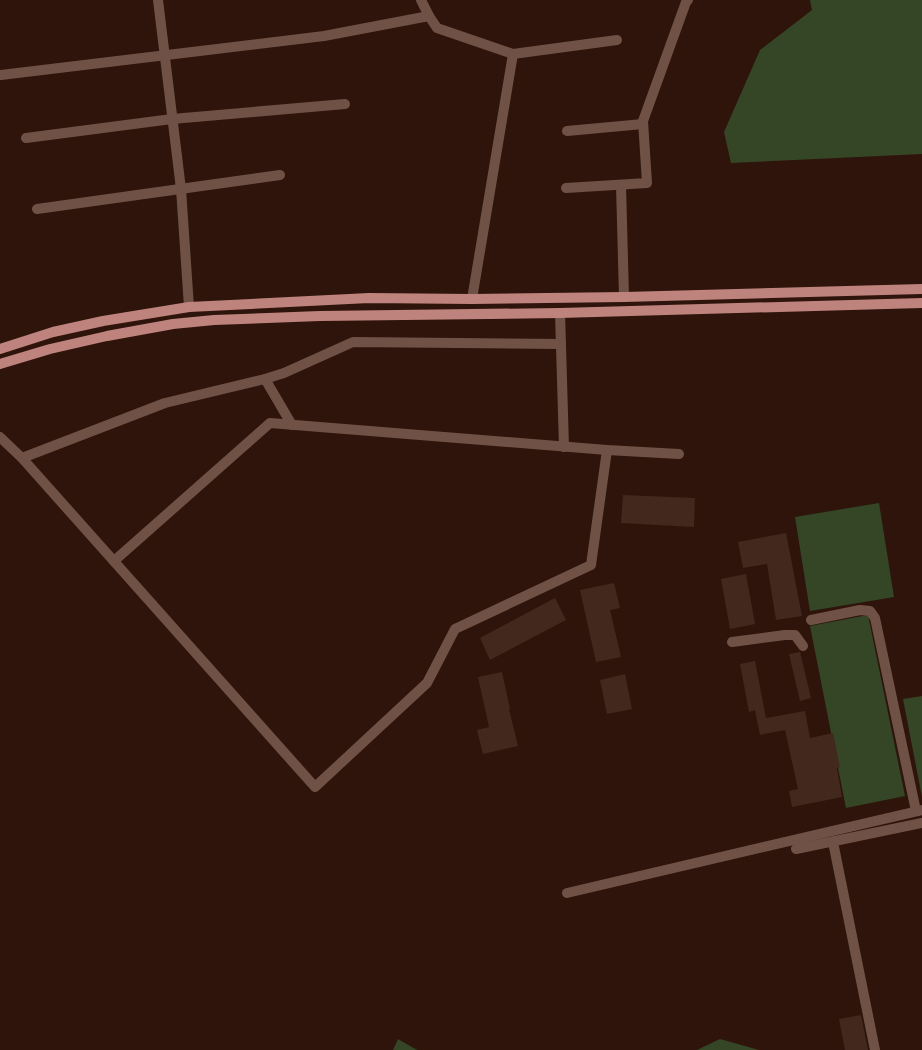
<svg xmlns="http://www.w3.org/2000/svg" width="922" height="1050" font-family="Rubik,sans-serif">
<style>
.green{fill:#354626}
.building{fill:#43281d}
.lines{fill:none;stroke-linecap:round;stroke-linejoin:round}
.minor{stroke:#705146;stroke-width:10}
.major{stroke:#be837d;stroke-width:10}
</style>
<rect width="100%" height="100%" fill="#2e140b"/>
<g class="green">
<path d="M 810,0 L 922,0 L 922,154 L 731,163 L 724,132 L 760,50 L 812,10 Z"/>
<path d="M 879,503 L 894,597 L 810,611 L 795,517 Z"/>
<path d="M 868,615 L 905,796 L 846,808 L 810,626 Z"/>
<path d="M 922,696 L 922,797 L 903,699 Z"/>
<path d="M 398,1039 L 417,1050 L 393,1050 Z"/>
<path d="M 720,1039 L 759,1050 L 697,1050 Z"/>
</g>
<g class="building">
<path d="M 623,495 L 695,498 L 694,527 L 621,523 Z"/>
<path d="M 786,533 L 802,616 L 776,620 L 767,564 L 743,568 L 738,542 Z"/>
<path d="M 746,574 L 755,624 L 730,629 L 721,579 Z"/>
<path d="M 614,583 L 620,608 L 610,610 L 621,657 L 596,662 L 580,590 Z"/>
<path d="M 555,598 L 566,620 L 490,660 L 480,638 Z"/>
<path d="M 800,652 L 811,698 L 800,701 L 789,654 Z"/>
<path d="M 755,661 L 766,718 L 805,711 L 810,738 L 833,733 L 840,767 L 837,768 L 842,797 L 792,807 L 789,791 L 798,789 L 785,730 L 760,735 L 755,710 L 749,712 L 740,664 Z"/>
<path d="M 502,672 L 510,709 L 509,709 L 518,746 L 483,754 L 477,730 L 489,727 L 478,677 Z"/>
<path d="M 625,674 L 632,709 L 607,714 L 600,680 Z"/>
<path d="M 861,1015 L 868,1050 L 845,1050 L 839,1019 Z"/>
</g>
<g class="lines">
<g class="minor">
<path d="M 158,0 L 181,189 L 189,307"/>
<path d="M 421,0 L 429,16 L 437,28 L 513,54 L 472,299"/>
<path d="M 513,54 L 617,40"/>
<path d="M 1,75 L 324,36 L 429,16"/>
<path d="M 567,131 L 643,124"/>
<path d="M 26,138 L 172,119 L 345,104"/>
<path d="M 621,185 L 624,297"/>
<path d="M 566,188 L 647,183 L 643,121 L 686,2 L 688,0"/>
<path d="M 37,209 L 280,175"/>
<path d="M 560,313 L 564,447"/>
<path d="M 265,379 L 292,425"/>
<path d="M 0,437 L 22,458 L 315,787 L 427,683 L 455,629 L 591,565 L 607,450"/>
<path d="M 22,458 L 165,403 L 265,379 L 284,373 L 353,342 L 561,344"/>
<path d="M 114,561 L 270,423 L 607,450 L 679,454"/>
<path d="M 811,620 L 860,610 L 870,611 L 875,618 L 916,811"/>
<path d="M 732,642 L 785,635 L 795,635 L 803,646"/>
<path d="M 833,842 L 875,1050"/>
<path d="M 796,849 L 922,823"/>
<path d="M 567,893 L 922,810"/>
</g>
<g class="major">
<path d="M 0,349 L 53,332 L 103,321 L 189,307 L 369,298 L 472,299 L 624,297 L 922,289"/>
<path d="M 0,364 L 50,349 L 107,336 L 173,324 L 214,320 L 320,316 L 560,313 L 922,303"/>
</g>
</g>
</svg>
